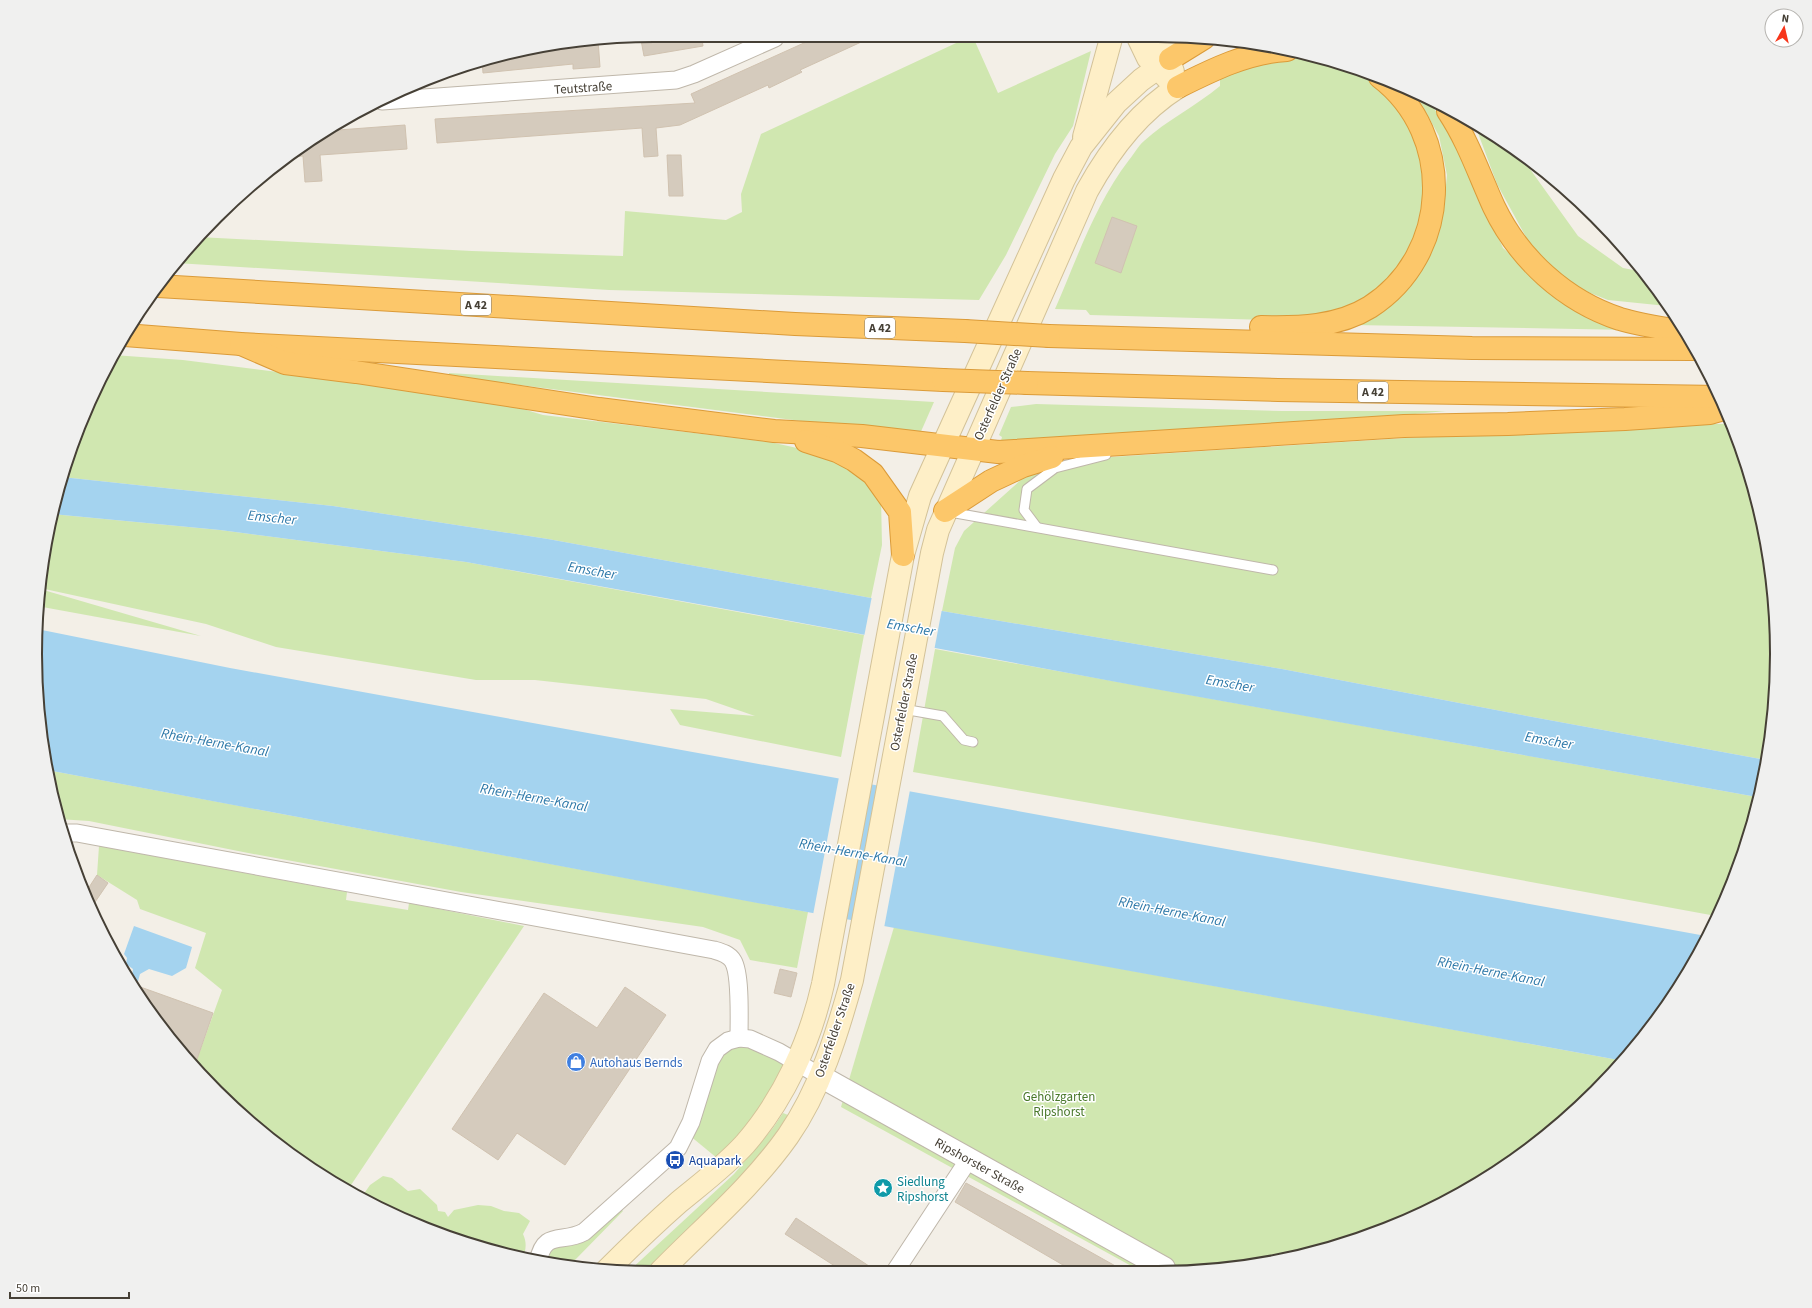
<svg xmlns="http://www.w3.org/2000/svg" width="1812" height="1308" font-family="'Source Sans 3',sans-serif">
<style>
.green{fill:#d0e7b0}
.water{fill:#a4d3ef}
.pier{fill:#f3efe7}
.building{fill:#d5cbbd;stroke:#d0c2b0}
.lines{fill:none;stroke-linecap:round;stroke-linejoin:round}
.service-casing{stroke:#bfb7aa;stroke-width:11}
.minor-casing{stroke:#bfb7aa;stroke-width:19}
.tertiary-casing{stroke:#bfb7aa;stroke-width:24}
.secondary-casing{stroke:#d3c298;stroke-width:24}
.motorway-casing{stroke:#db9b39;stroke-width:24}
.service{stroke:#fff;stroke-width:9}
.minor{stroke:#fff;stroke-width:17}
.tertiary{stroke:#fff;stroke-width:22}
.secondary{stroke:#feefc7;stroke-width:22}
.motorway{stroke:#fcc76a;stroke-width:22}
.motorway-bridge-casing{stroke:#db9b39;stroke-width:24;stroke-linecap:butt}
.motorway-bridge{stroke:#fcc76a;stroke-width:22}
.labels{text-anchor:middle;stroke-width:3;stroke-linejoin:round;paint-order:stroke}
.shield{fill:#fff;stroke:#7e7972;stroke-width:1}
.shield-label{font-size:12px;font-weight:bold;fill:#464036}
.street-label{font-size:13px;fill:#464036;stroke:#fff}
.shop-label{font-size:13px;fill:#366cbe;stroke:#fff;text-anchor:start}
.park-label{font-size:13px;fill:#49782a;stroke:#fff}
.transit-label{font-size:13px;fill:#164399;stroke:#fff;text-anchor:start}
.culture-label{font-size:13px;fill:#0d838f;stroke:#fff;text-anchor:start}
.water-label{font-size:14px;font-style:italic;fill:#2e79a9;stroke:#fff}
.rim{fill:none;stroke:#464036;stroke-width:2}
</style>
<rect width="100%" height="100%" fill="#f3efe7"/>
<g class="green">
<path d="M 969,37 L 973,37 L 998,93 L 1091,51 L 1073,126 L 1055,154 L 1006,255 L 979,300 L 609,290 L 176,263 L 198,237 L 472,251 L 623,256 L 625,211 L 726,220 L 742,212 L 741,194 L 761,134 Z"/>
<path d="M 1300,58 L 1335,62 L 1365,76 L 1388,96 L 1408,121 L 1420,150 L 1426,190 L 1422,214 L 1411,246 L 1396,272 L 1368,296 L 1339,311 L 1268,320 L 1090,315 L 1086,310 L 1055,309 C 1077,259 1095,204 1129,160 C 1134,154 1138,146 1144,141 C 1167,120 1196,106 1220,86 L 1220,75 L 1263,61 Z"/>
<path d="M 1412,91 L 1428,100 L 1454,137 L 1503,248 L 1542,282 L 1630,330 L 1353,325 L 1426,255 L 1443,214 L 1447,175 L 1439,136 L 1418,98 Z"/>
<path d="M 1475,125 L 1502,139 L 1517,151 L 1578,236 L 1623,268 L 1644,272 L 1667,306 L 1608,300 L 1575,287 L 1532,248 L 1497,184 Z"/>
<path d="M 113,355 L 183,360 L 486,398 L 543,415 L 770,442 L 824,454 L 861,473 L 881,498 L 882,545 L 871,598 L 548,539 L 333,506 L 62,477 C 73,435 92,393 113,355 Z"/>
<path d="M 449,373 L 934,402 L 919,436 L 449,376 Z"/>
<path d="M 1036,404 L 1282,411 L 1446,411 L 1279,427 L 1000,444 L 1002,437 L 999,435 L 1011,407 Z"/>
<path d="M 1692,424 L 1730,424 L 1756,494 L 1776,613 L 1772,735 L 1766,760 L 1527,716 L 1282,669 L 942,611 L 955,548 L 964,531 L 1034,468 L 1063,462 L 1112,457 L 1559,428 Z"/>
<path d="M 52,514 L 220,530 L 466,562 L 864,635 L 841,757 L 680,725 L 670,709 L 755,716 L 706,699 L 535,680 L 476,680 L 276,647 L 206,624 L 40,588 L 47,533 Z"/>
<path d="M 40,589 L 201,636 L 37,606 Z"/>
<path d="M 935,649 L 1757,797 L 1744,853 L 1716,916 L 1314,842 L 913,772 Z"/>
<path d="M 47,770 L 808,912 L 797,968 L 750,960 L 740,940 L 703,927 L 461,892 L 243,852 L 89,821 L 58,819 Z"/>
<path d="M 99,846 L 347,892 L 346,900 L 408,910 L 409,903 L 524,926 L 347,1191 L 246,1120 L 195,1065 L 222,990 L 195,968 L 206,933 L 140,909 L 137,900 L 97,875 Z"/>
<path d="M 894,927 L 1624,1061 L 1535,1145 L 1468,1190 L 1395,1226 L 1318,1252 L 1239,1268 L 1135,1268 L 841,1107 Z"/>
<path d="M 728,1041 L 795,1063 L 723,1163 L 689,1135 L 708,1073 Z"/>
<path d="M 783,1113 L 788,1115 C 751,1173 699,1222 651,1271 L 628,1272 L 734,1174 L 773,1128 Z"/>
<path d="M 383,1176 L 392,1178 L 408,1191 L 420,1189 L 437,1205 L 438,1211 L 445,1212 L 448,1217 L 454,1210 L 478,1205 L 491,1206 L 504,1211 L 519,1213 L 530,1221 L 523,1234 C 527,1243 526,1249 523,1258 L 455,1240 L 361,1198 L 370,1185 Z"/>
<path d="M 620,1208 L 623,1211 L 574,1261 L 546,1262 C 551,1239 566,1249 581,1243 C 593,1238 610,1217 620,1208 Z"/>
</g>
<g class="water">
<path d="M 62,477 L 333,506 L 548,539 L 942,611 L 1282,669 L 1527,716 L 1766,760 L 1757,797 L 1138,686 L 764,616 L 466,562 L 220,530 L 52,514 Z"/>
<path d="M 37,629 L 230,668 L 1706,936 L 1694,963 L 1624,1061 L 752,902 L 47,770 L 40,735 Z"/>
<path d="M 134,926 L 192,947 L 186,968 L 172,976 L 149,969 L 140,974 L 137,985 L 131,983 L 133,969 L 126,964 L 127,958 L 124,954 Z"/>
</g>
<g class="pier">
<path d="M 872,596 L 942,609 L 934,651 L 864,637 Z"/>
<path d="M 839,777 L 851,780 L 824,917 L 813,915 Z"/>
<path d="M 899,788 L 910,790 L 884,928 L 873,926 Z"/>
</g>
<g class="building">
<path d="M 815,38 L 870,38 L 800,70 L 802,72 L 796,75 L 769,88 L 768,85 L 680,125 L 656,128 L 658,156 L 644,157 L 642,128 L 437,143 L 435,119 L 695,103 L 691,94 Z"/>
<path d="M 702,39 L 703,46 L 644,56 L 641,40 Z"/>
<path d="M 573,40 L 598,40 L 600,67 L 573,69 L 573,64 L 483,73 L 482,60 L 516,52 L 572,47 L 571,41 Z"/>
<path d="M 405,125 L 407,149 L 320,155 L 322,181 L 305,182 L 303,156 L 286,157 L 310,139 L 325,131 Z"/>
<path d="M 667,155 L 681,155 L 683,196 L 669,196 Z"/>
<path d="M 1112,217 L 1137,226 L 1121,273 L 1095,263 Z"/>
<path d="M 97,875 L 108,883 L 91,908 L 84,895 Z"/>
<path d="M 780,969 L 797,973 L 791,997 L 774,993 Z"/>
<path d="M 132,984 L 213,1013 L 195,1065 L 163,1031 Z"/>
<path d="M 625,987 L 666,1015 L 565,1165 L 517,1133 L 498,1160 L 452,1129 L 544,993 L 597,1028 Z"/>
<path d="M 966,1183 L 1021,1213 L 1119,1268 L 1071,1269 L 1063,1265 L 955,1202 Z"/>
<path d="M 796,1218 L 875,1270 L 841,1270 L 785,1234 Z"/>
</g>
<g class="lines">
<defs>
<g id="service">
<path d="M 950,512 L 1273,570"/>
<path d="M 1036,526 L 1024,510 L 1027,489 L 1055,468 L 1106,455"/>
<path d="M 903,709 L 943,716 L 964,740 L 973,742"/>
</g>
<g id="minor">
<path d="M 382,101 L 676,80 L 694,74 L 775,38"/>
<path d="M 63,833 L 77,833 L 93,836 L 714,950 C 721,952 729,954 733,961 C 741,974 739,1021 739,1038"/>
<path d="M 538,1262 C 544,1229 562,1244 584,1232 L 678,1148 L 691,1122 L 710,1061 L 717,1049 L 728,1041 L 739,1038 L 750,1039 L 779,1052 L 820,1076"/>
<path d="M 896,1270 L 969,1159"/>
</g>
<path id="tertiary" d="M 820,1076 L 1164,1268"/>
<g id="secondary">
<path d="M 1137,35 L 1148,58 L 1167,78"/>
<path d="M 1161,35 L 1173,72"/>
<path d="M 1084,137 L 1112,35"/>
<path d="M 606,1271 C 630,1247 654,1224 679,1202 C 702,1183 725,1166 745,1144 C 784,1099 810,1042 823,984 L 903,555 L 920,496 L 1064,179 L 1081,147 L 1116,103 L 1141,80 L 1170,59"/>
<path d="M 661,1271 C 704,1227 752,1187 788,1136 C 820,1090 837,1034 852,980 L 932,553 L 938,530 L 1087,191 C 1109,151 1138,112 1178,87"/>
</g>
<g id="motorway">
<path d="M 1170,59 L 1204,38"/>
<path d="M 1178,87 C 1212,70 1248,52 1287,50"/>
<path d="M 1448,111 C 1468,141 1479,174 1494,207 C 1519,259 1565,301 1620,319 C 1641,325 1662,328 1683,332"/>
<path d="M 158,286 L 795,324 L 965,331"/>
<path d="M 1261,327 C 1298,328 1338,327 1370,307 C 1451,255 1456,135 1380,77"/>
<path d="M 125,335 L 241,344 L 943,380"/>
<path d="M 1049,336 L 1472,348 L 1693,349"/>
<path d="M 241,344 L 285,363 L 356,372 L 599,409 L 774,431 L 862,436 L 998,452 L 1404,426 L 1508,424 L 1625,419 L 1710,413 L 1724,409"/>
<path d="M 1027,383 L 1278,390 L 1720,397"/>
<path d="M 806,441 L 837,451 L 854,460 L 873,474 L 900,512 L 903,555"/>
<path d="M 945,511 L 991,481 L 1023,466 L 1052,457"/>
</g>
</defs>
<use href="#service" class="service-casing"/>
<use href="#minor" class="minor-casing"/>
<use href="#tertiary" class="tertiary-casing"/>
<use href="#secondary" class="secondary-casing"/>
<use href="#motorway" class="motorway-casing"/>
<use href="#service" class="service"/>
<use href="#minor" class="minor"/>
<use href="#tertiary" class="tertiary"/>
<use href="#secondary" class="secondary"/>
<use href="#motorway" class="motorway"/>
<defs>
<g id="motorway-bridge">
<path d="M 965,331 L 1049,336"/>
<path d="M 943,380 L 1027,383"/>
</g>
</defs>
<use href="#motorway-bridge" class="motorway-bridge-casing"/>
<use href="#motorway-bridge" class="motorway-bridge"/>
</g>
<defs>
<symbol id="shop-disc" viewBox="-11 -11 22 22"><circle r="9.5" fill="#3f7fe0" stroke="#fff"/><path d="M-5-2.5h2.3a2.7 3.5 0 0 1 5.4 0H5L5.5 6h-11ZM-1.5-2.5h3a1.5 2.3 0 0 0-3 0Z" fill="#fff"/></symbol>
<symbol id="bus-disc" viewBox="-11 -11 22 22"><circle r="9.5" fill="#1a4fb4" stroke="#fff"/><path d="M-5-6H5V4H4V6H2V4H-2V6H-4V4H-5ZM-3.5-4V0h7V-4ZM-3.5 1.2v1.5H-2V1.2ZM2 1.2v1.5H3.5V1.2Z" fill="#fff"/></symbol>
<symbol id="sight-disc" viewBox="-11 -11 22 22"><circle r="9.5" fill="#0f9aa8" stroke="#fff"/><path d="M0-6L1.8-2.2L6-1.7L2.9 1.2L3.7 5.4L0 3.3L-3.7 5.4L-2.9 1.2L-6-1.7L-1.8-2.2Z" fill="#fff"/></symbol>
</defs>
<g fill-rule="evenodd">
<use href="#shop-disc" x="565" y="1051" width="22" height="22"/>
<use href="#bus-disc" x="664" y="1149" width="22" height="22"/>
<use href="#sight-disc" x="872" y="1177" width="22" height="22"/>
</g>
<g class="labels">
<g class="shield">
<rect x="461" y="295" width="30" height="20" rx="3"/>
<rect x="865" y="318" width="30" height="20" rx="3"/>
<rect x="1358" y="382" width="30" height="20" rx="3"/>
</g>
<g class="shield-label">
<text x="476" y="309">A 42</text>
<text x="880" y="332">A 42</text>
<text x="1373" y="396">A 42</text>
</g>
<g class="street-label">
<text transform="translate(583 87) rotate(-4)" y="5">Teutstraße</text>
<text transform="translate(997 394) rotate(-66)" y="5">Osterfelder Straße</text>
<text transform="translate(903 702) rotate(-79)" y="5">Osterfelder Straße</text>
<text transform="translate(834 1030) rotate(-71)" y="5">Osterfelder Straße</text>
<text transform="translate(980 1165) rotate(29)" y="5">Ripshorster Straße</text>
</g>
<g class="shop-label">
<text x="590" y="1067">Autohaus Bernds</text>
</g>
<g class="park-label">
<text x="1059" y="1101">Gehölzgarten<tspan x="1059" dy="15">Ripshorst</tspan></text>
</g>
<g class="transit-label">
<text x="689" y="1165">Aquapark</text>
</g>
<g class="culture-label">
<text x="897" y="1186">Siedlung<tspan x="897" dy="15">Ripshorst</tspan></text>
</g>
<g class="water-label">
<text transform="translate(272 517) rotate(6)" y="5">Emscher</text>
<text transform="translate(592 570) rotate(10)" y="5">Emscher</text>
<text transform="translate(911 627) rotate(10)" y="5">Emscher</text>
<text transform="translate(1230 683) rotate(10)" y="5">Emscher</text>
<text transform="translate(1549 740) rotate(10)" y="5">Emscher</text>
<text transform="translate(215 742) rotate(10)" y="5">Rhein-Herne-Kanal</text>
<text transform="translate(534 797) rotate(10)" y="5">Rhein-Herne-Kanal</text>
<text transform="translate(853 852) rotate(10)" y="5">Rhein-Herne-Kanal</text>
<text transform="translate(1172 911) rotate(11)" y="5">Rhein-Herne-Kanal</text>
<text transform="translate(1491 971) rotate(11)" y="5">Rhein-Herne-Kanal</text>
</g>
</g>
<path d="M0 0H1812V1308H0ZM654 42H1158A612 612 0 0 1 1770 654V654A612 612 0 0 1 1158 1266H654A612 612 0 0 1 42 654V654A612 612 0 0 1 654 42Z" fill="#f0f0ef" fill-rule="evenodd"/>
<path class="rim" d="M654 42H1158A612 612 0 0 1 1770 654V654A612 612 0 0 1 1158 1266H654A612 612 0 0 1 42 654V654A612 612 0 0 1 654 42Z"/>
<g transform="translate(1784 28) rotate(8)"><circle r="19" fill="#ffffff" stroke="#b5b3af"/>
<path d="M0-3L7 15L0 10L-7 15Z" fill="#f7361b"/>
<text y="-6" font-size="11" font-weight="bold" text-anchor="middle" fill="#464036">N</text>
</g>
<path d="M10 1292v6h119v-6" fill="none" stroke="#464036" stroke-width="2"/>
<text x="16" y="1292" font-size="12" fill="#464036" stroke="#ffffff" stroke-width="3" paint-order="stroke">50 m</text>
</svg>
